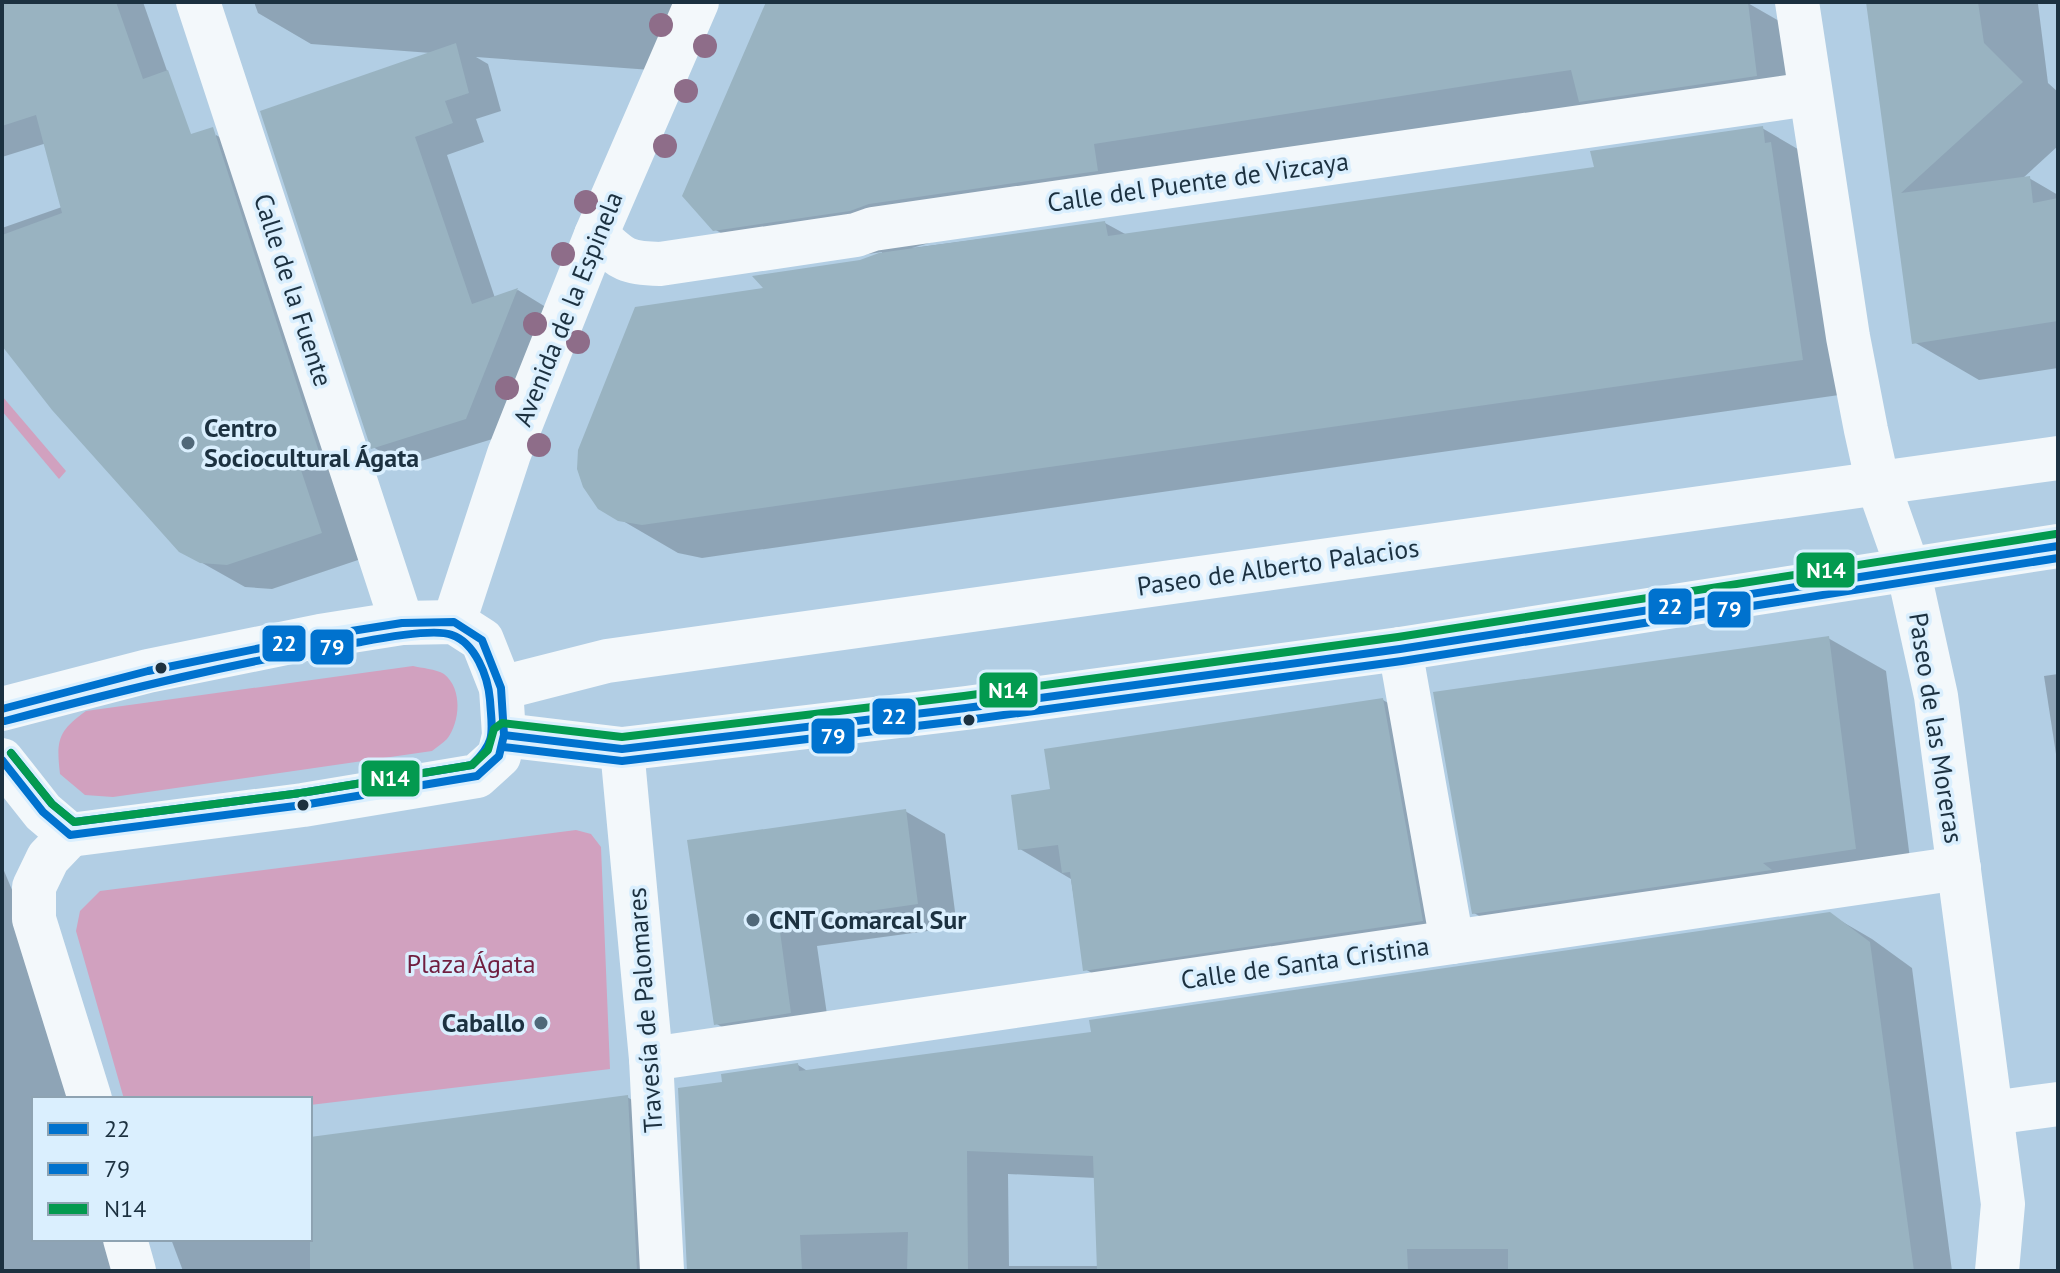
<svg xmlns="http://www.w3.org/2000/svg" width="2060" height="1273" font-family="'PT Sans',sans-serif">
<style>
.green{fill:#d1a1bf}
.shadow{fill:#0003;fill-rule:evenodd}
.building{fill:#99b3c1}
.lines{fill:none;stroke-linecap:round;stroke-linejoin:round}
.minor{stroke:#f3f8fb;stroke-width:44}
.bus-1-casing{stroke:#daeffe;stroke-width:14}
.bus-2-casing{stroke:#daeffe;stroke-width:14}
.bus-3-casing{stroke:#daeffe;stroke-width:14}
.bus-1{stroke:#0072ce;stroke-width:8}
.bus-2{stroke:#0072ce;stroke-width:8}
.bus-3{stroke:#039a4f;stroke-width:8}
.tree{fill:#8e6d89}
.poi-dot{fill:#506879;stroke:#daeffe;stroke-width:3}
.bus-dot{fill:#1c3140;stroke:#daeffe;stroke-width:3}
.labels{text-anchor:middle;stroke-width:7;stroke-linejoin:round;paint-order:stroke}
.street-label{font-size:26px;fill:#1c3140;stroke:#daeffe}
.poi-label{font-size:26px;font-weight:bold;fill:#1c3140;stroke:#daeffe;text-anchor:start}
.park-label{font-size:26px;fill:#701e3f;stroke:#daeffe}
.line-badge{stroke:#daeffe;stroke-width:3}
.badge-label{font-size:22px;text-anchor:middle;font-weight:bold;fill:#fff}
</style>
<rect width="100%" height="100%" fill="#b2cee4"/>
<g class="green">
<path d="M 2,396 L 66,471 L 59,479 L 2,411 Z"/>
<path d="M 413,666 C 421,668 436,669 444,674 C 463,689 460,722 447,739 C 443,743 437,747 432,751 L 113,797 L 85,795 L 60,774 C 56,740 58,731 86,711 Z"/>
<path d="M 576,830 L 591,834 L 601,847 L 610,1069 L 310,1105 L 310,1099 L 124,1099 L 76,931 L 80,911 L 100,891 Z"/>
</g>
<g class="shadow">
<path d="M 2,2 L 143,2 L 178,102 L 2,157 Z"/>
<path d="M 254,2 L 705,2 L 651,70 L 476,57 L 488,64 L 501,111 L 476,119 L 484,142 L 447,155 L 495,298 L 518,290 L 549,309 L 499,437 L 405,466 L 373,447 L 263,112 L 431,53 L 311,44 L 258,13 Z"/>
<path d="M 767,2 L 1746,2 L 1812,40 L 1821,113 L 936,241 L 912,248 L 1105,223 L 1127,235 L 1596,169 L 1762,128 L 1820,162 L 1860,392 L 702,558 L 678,553 L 599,507 L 766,290 L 882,254 L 882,252 L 780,267 L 714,229 Z"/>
<path d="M 1869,2 L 2040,2 L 2038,4 L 2048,83 L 2058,92 L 2058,146 L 2022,179 L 2029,178 L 2058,195 L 2058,368 L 1979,380 L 1914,342 Z"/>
<path d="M 216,135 L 257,159 L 364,558 L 272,589 L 245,587 L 181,551 L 2,344 L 2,228 L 196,160 L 212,170 Z"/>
<path d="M 1828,638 L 1886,671 L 1913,882 L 1532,946 L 1474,913 Z"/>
<path d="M 2058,674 L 2058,767 L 2044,676 Z"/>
<path d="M 1383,700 L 1434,730 L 1473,950 L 1136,999 L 1085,969 L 1071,879 L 1020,849 L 1052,790 Z"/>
<path d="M 905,811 L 945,834 L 957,927 L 817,946 L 830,1035 L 755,1046 L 715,1023 L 690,841 Z"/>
<path d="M 2,866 L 80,1052 L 78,1099 L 34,1099 L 34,1239 L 119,1239 L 129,1271 L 2,1271 Z"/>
<path d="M 1829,914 L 1872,939 L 1912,968 L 1952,1271 L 689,1271 L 724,1083 L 798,1065 L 809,1072 L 1093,1033 ZM 1008,1174 L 1096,1178 L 1099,1266 L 1009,1266 Z"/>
<path d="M 627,1097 L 669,1121 L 677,1271 L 183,1271 L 171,1239 L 310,1239 L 310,1138 Z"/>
</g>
<g class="building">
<path d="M 2,2 L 116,2 L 143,79 L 168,70 L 191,134 L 213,127 L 323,464 L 301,470 L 322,533 L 227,565 L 200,563 L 179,552 L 52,410 L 2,346 L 2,235 L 62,213 L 36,115 L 2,126 Z"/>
<path d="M 766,2 L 1748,2 L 1757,76 L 1579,102 L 1571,70 L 1510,79 L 1094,144 L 1098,171 L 869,204 L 850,211 L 713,231 L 682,196 Z"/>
<path d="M 1866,2 L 1978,2 L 1984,43 L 2023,82 L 1901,193 L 2030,176 L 2033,203 L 2058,198 L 2058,321 L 1912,344 Z"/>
<path d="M 456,43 L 469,93 L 445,101 L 453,123 L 415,137 L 472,304 L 518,288 L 466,419 L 371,449 L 260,111 Z"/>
<path d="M 1763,126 L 1765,143 L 1771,142 L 1803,360 L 642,525 L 618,521 L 598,509 L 583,487 L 577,469 L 578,450 L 635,307 L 763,288 L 752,276 L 860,260 L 879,253 L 1105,221 L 1108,236 L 1594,167 L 1590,151 Z"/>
<path d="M 1829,636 L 1856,849 L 1763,863 L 1772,870 L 1472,914 L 1433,692 Z"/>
<path d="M 1383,698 L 1423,921 L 1083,971 L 1070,872 L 1062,873 L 1058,845 L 1018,850 L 1011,795 L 1050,789 L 1044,749 Z"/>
<path d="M 906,809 L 918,904 L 779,924 L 791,1013 L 714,1025 L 687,840 Z"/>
<path d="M 1830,912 L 1870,942 L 1914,1271 L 1508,1271 L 1508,1249 L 1407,1249 L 1408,1271 L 1097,1271 L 1093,1156 L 967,1151 L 968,1271 L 907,1271 L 908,1232 L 800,1235 L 802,1271 L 687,1271 L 678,1088 L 722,1082 L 721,1074 L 798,1063 L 799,1071 L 1091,1032 L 1089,1020 Z"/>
<path d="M 628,1095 L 637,1271 L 310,1271 L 310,1137 Z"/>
</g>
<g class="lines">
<g class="minor">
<path d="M 198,2 L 402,623"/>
<path d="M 1797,2 L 1848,337 L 1866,430 L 1878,484 L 1908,569 L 1936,696 L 2003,1204 L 1997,1271"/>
<path d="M 596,235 C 622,259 624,263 660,264 L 856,235 L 873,229 L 1809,94"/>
<path d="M 454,622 L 509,454 L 596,235 L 697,2"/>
<path d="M 1400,649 L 1452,942"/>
<path d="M 501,688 L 607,661 L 2058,458"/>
<path d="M 2,709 L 148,671 L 320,636 L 402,623 L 454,622 L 482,640 L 501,688 L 504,735 L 499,756 L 477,776 L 303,805 L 70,835 L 43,812 L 2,760"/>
<path d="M 504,735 L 622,749 L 966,708 L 1400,649 L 2058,546"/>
<path d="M 622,749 L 651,1059 L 662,1271"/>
<path d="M 70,835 L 48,858 L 34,887 L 34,919 L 90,1099"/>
<path d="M 651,1059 L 1959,868"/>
<path d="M 1992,1113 L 2058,1104"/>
<path d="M 125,1239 L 134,1271"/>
</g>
<defs>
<g id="bus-1">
<path d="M 2,709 L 148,671 L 320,636 L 402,623 L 454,622 L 482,640 L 501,688 L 504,735 L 499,756 L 477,776 L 303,805 L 70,835 L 43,812 L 2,760"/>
<path d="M 504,735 L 622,749 L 966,708 L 1400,649 L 2058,546"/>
</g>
<g id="bus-2">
<path d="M 5,721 C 123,690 241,661 361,642 C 382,638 434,628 452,635 C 475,643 488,676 490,700 C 492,732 497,741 472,765 L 301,793 L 74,822 L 52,804 L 11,753"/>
<path d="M 503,747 L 622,761 L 967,720 L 1402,661 L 2058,558"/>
</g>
<path id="bus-3" d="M 11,753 L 52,804 L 74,822 L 301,793 L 472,765 L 488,750 L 494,729 L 502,723 L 622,737 L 964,696 L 1398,637 L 2056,534"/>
</defs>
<use href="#bus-1" class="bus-1-casing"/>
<use href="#bus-2" class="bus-2-casing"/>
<use href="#bus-3" class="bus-3-casing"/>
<use href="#bus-1" class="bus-1"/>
<use href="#bus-2" class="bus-2"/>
<use href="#bus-3" class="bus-3"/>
</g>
<g class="tree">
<circle cx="661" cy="25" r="12"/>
<circle cx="705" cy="46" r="12"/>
<circle cx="686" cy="91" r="12"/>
<circle cx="665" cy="146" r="12"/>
<circle cx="586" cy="202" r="12"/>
<circle cx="563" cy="254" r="12"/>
<circle cx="535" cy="324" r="12"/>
<circle cx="578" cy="342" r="12"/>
<circle cx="507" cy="388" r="12"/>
<circle cx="539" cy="445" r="12"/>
</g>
<g class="poi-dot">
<circle cx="188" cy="443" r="8"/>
<circle cx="753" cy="920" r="8"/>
<circle cx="541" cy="1023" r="8"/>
</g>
<g class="bus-dot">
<circle cx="161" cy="668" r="7"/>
<circle cx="969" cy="720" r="7"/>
<circle cx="303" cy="805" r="7"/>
</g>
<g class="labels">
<g class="street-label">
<text transform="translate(1198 182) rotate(-8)" y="9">Calle del Puente de Vizcaya</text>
<text transform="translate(293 290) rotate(72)" y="9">Calle de la Fuente</text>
<text transform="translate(568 309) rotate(-68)" y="9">Avenida de la Espinela</text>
<text transform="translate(1278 567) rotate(-8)" y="9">Paseo de Alberto Palacios</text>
<text transform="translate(1936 728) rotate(81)" y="9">Paseo de las Moreras</text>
<text transform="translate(1305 963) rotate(-8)" y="9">Calle de Santa Cristina</text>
<text transform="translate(645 1010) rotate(-94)" y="9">Travesía de Palomares</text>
</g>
<g class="poi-label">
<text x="204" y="437">Centro<tspan x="204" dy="30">Sociocultural Ágata</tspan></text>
<text x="769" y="929">CNT Comarcal Sur</text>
<text x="525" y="1032" text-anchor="end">Caballo</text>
</g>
<g class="park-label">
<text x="471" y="973">Plaza Ágata</text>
</g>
</g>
<g class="line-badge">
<rect x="1795" y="551" width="61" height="38" rx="8" fill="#039a4f"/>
<rect x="1647" y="587" width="46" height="39" rx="8" fill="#0072ce"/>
<rect x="1706" y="590" width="46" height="39" rx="8" fill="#0072ce"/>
<rect x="261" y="624" width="46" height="39" rx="8" fill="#0072ce"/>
<rect x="309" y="628" width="46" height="38" rx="8" fill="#0072ce"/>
<rect x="978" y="671" width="61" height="38" rx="8" fill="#039a4f"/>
<rect x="871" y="697" width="46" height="39" rx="8" fill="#0072ce"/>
<rect x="810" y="717" width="46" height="38" rx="8" fill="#0072ce"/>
<rect x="360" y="759" width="61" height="39" rx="8" fill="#039a4f"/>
</g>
<g class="badge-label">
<text x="1826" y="578">N14</text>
<text x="1670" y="614">22</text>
<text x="1729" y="617">79</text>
<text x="284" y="651">22</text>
<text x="332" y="655">79</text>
<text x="1008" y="698">N14</text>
<text x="894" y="724">22</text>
<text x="833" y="744">79</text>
<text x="390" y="786">N14</text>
</g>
<rect width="2060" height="1273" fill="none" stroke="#1c3140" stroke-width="8"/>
<rect x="32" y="1097" width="280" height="144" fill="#daeffe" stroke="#8ea3b2" stroke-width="2"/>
<rect x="48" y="1123" width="40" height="12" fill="#0072ce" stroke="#8ea3b2" stroke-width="2"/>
<text x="104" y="1137" font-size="24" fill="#1c3140">22</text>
<rect x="48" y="1163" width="40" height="12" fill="#0072ce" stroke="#8ea3b2" stroke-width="2"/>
<text x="104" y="1177" font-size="24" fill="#1c3140">79</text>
<rect x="48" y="1203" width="40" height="12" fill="#039a4f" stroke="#8ea3b2" stroke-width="2"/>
<text x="104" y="1217" font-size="24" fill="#1c3140">N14</text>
</svg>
